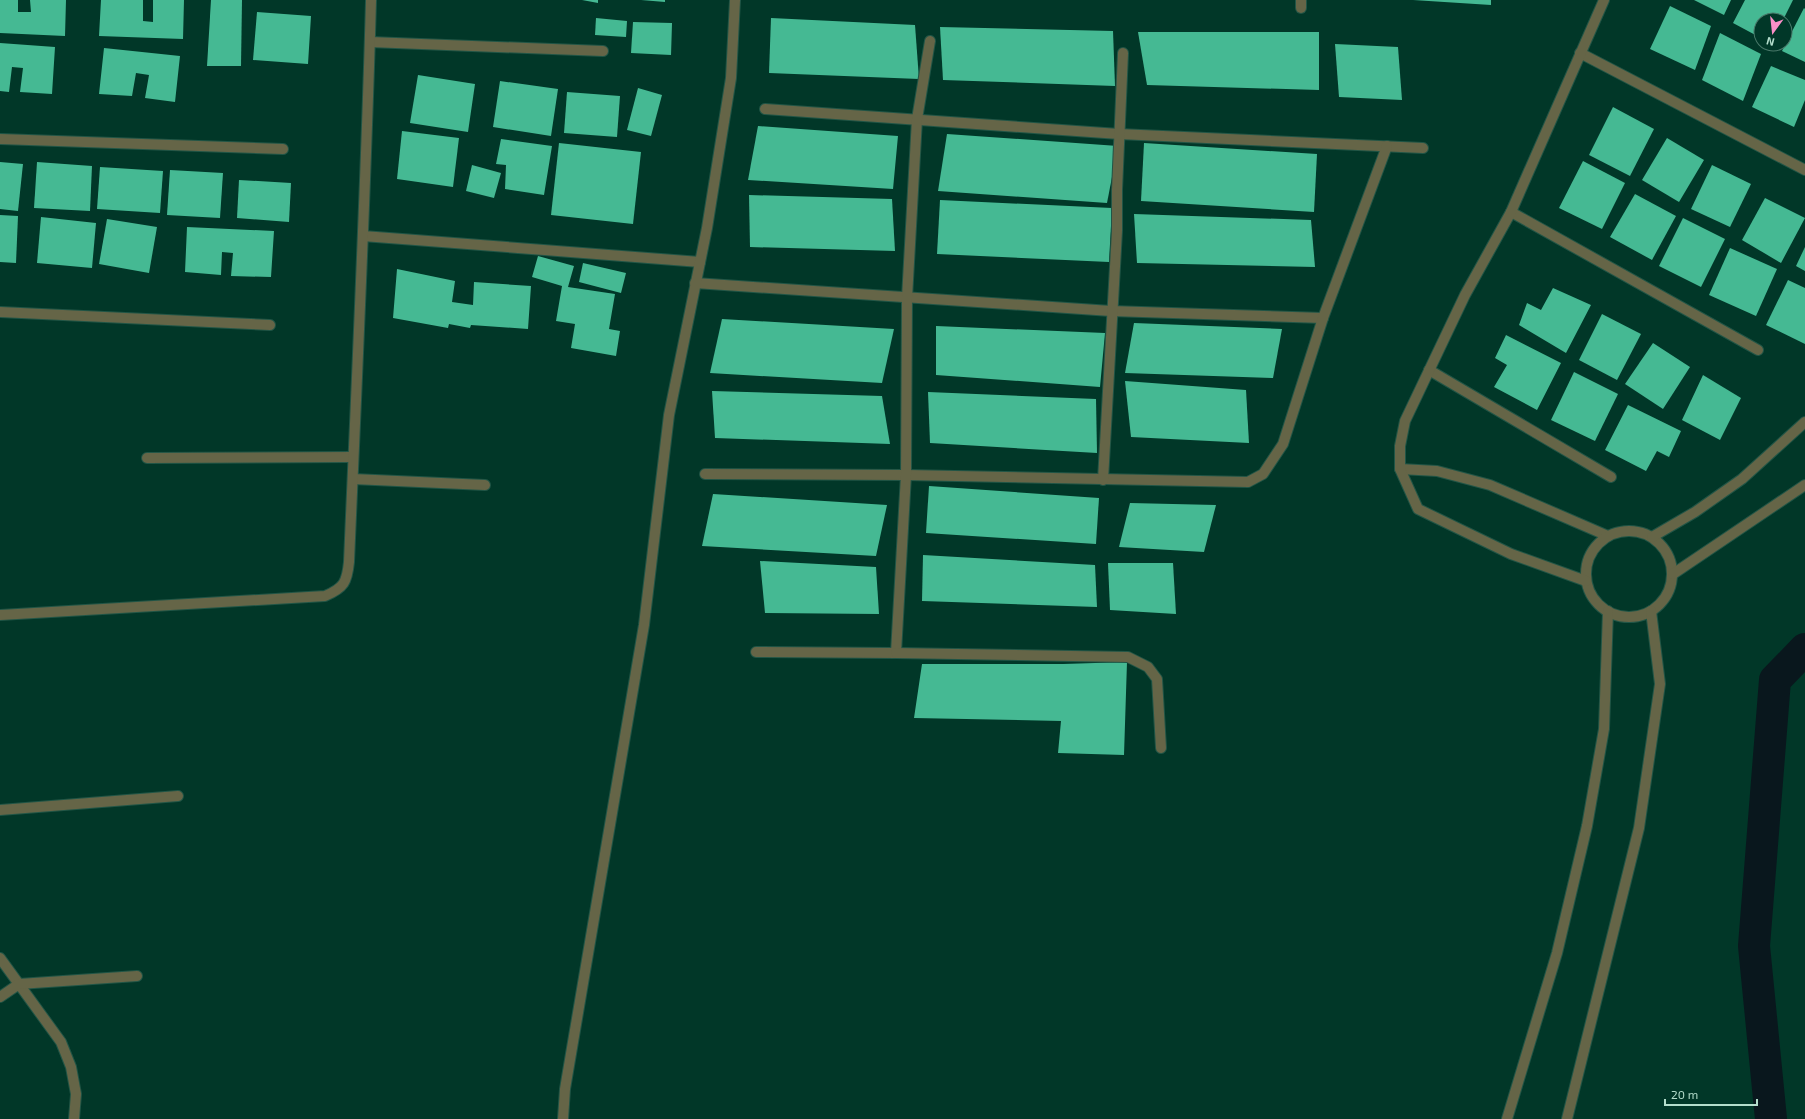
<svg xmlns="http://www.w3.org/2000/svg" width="1805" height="1119" font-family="'Exo 2',sans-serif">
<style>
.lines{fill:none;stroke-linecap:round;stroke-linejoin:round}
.canal{stroke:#09171d;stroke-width:32}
.building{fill:#45b993}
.street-casing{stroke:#215546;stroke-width:12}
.street{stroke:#656547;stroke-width:10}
</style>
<rect width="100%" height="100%" fill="#013728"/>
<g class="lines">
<path class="canal" d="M 1771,1119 L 1754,946 L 1775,680 L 1805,649"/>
</g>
<g class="building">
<path d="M 0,0 L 18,0 L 18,12 L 31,12 L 30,0 L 66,0 L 65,36 L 0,33 Z"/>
<path d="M 101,0 L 143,0 L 143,21 L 153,22 L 153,0 L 184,0 L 183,39 L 99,36 Z"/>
<path d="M 211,0 L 242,0 L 241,66 L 207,66 Z"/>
<path d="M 582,0 L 598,0 L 598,3 Z"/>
<path d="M 641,0 L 665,0 L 665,2 Z"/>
<path d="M 1413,0 L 1491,0 L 1491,5 Z"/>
<path d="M 1694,0 L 1731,0 L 1724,15 Z"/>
<path d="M 1745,0 L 1793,0 L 1783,20 L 1761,20 L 1761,38 L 1733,23 Z"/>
<path d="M 1670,6 L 1711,26 L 1695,70 L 1650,49 Z"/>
<path d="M 1804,8 L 1805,9 L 1805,62 L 1782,51 Z"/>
<path d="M 257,12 L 311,16 L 308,64 L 253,60 Z"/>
<path d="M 596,18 L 627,21 L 626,37 L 595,35 Z"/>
<path d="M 771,18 L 915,25 L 919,79 L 769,73 Z"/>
<path d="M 633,22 L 672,23 L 671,55 L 631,53 Z"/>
<path d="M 940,27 L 1113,31 L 1115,86 L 943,80 Z"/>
<path d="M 1138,32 L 1319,32 L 1319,90 L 1147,85 Z"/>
<path d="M 1720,33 L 1761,54 L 1743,101 L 1702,80 Z"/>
<path d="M 0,43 L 55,47 L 52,94 L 20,92 L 23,68 L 12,67 L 9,92 L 0,91 Z"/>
<path d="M 1335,44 L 1398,47 L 1402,100 L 1339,97 Z"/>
<path d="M 104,48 L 180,56 L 175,102 L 145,98 L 149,75 L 136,73 L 132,96 L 99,94 Z"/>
<path d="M 1771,66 L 1805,80 L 1805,100 L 1794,127 L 1752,107 Z"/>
<path d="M 418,75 L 475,84 L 468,132 L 410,123 Z"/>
<path d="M 500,81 L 558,89 L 551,136 L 493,127 Z"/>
<path d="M 638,88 L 662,95 L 651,136 L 627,130 Z"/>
<path d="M 567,92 L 620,96 L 617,137 L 564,133 Z"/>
<path d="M 1613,107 L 1654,129 L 1630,176 L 1589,155 Z"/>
<path d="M 758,126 L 898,136 L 893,189 L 748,180 Z"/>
<path d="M 402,131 L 459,138 L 453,187 L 397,179 Z"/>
<path d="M 947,134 L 1118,146 L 1107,203 L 938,191 Z"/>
<path d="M 1667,138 L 1704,160 L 1679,202 L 1642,180 Z"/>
<path d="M 501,139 L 552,146 L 544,195 L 505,189 L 506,165 L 496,164 Z"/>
<path d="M 559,143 L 641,152 L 633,224 L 551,215 Z"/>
<path d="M 1144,143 L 1317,154 L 1314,212 L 1141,201 Z"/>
<path d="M 1583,161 L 1625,183 L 1602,229 L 1559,208 Z"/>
<path d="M 0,162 L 23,164 L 18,211 L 0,209 Z"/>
<path d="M 37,162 L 92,166 L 90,211 L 34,208 Z"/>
<path d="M 472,165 L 501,173 L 494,198 L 466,191 Z"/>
<path d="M 1712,165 L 1751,184 L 1730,227 L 1691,209 Z"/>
<path d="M 100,167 L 163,171 L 160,213 L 97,209 Z"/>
<path d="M 170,170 L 223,173 L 220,218 L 167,215 Z"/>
<path d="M 239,180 L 291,183 L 289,222 L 237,218 Z"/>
<path d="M 1635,194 L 1676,216 L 1652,260 L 1610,237 Z"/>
<path d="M 749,195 L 892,199 L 895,251 L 750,247 Z"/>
<path d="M 1765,198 L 1805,218 L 1781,263 L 1742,240 Z"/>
<path d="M 940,200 L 1112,208 L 1109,262 L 937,254 Z"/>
<path d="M 1134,214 L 1311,220 L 1315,267 L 1137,263 Z"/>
<path d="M 0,215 L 18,216 L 16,263 L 0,262 Z"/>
<path d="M 41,217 L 96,223 L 92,268 L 37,263 Z"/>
<path d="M 1683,218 L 1725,239 L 1701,287 L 1659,266 Z"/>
<path d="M 107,219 L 157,227 L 149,273 L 99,264 Z"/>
<path d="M 187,227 L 274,231 L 271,277 L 231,276 L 233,253 L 222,252 L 221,275 L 185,272 Z"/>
<path d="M 1805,247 L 1805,271 L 1796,266 Z"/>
<path d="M 1730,248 L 1777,269 L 1756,316 L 1709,295 Z"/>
<path d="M 538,256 L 574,266 L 568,287 L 615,294 L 609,329 L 620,331 L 616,356 L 571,348 L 575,324 L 556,321 L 562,286 L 532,277 Z"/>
<path d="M 583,263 L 626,273 L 621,293 L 579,282 Z"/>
<path d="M 397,269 L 455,281 L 452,302 L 473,305 L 474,282 L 531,286 L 528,329 L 471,325 L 470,328 L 449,324 L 448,328 L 393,318 Z"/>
<path d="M 1788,280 L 1805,288 L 1805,344 L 1766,325 Z"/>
<path d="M 1553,288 L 1591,305 L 1566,353 L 1519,325 L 1527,303 L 1541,310 Z"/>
<path d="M 1602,314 L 1641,334 L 1617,380 L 1579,360 Z"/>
<path d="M 722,319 L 894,329 L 882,383 L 710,373 Z"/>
<path d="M 1134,323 L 1282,329 L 1273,378 L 1125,373 Z"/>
<path d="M 936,326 L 1105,333 L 1100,387 L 936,375 Z"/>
<path d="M 1506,335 L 1561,363 L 1537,410 L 1494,387 L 1507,365 L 1495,358 Z"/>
<path d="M 1653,343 L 1690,367 L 1663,409 L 1625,384 Z"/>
<path d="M 1574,372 L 1618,394 L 1595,441 L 1551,420 Z"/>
<path d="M 1703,375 L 1741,398 L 1720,440 L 1682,420 Z"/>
<path d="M 1125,381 L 1246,390 L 1249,443 L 1131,437 Z"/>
<path d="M 712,391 L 882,396 L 890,444 L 715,438 Z"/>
<path d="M 928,392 L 1096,399 L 1097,453 L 930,443 Z"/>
<path d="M 1628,405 L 1681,431 L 1669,457 L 1657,451 L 1646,471 L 1605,450 Z"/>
<path d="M 929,486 L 1099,498 L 1096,544 L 926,533 Z"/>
<path d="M 713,494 L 887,505 L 876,556 L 702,546 Z"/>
<path d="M 1130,503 L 1216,505 L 1204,552 L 1119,547 Z"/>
<path d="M 923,555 L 1095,565 L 1097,607 L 922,601 Z"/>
<path d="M 760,561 L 876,567 L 879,614 L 765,613 Z"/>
<path d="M 1108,563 L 1173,563 L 1176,614 L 1110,610 Z"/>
<path d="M 1127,662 L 1124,755 L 1058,753 L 1061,721 L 914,718 L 922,664 L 1063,664 Z"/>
</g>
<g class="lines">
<defs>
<g id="street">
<path d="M 1301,0 L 1301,8"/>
<path d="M 370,42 L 603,51"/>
<path d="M 1580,53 L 1805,170"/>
<path d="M 765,109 L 1119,134 L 1423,148"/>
<path d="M 0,139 L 283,149"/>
<path d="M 1511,212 L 1758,350"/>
<path d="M 363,236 L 700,262"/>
<path d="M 695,283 L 1111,311 L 1323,318"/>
<path d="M 0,312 L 270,325"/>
<path d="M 1429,370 L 1611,477"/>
<path d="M 147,458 L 353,457"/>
<path d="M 1400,469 L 1437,471 L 1490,485 L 1608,536"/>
<path d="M 705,474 L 906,475 L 1248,482 L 1263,474 L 1283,444 L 1323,318 L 1387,146"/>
<path d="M 353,479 L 485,485"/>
<path d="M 1103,480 L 1117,231 L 1117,190 L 1123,53"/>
<circle cx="1629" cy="574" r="43"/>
<path d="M 1652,537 L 1695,512 L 1742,479 L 1805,422"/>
<path d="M 1673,574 L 1805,485"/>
<path d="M 1586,581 L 1511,554 L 1418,509 L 1400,469 L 1400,446 L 1405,421 L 1465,295 L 1511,212 L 1604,0"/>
<path d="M 0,615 L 325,596 C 344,588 347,582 349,562 C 357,374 366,187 371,0"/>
<path d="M 756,652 L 896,653 L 906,475 L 907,298 L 917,119 L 930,41"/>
<path d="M 896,653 L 1128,657 L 1148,667 L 1157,679 L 1161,748"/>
<path d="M 0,810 L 178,796"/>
<path d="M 0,958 L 61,1042 L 71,1067 L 76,1094 L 74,1119"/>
<path d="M 0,997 L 19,984 L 137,976"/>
<path d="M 563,1119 L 565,1089 L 644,625 L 669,415 L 707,228 L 731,78 L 735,0"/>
<path d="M 1507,1119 L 1557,953 L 1587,826 L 1604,729 L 1608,611"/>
<path d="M 1567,1119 L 1639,828 L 1660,684 L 1651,611"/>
</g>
</defs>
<use href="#street" class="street-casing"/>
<use href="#street" class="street"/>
</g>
<g transform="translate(1773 32) rotate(195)"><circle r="19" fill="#013728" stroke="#49796a"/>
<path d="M0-3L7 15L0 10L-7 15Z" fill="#fa8fc7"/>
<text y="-6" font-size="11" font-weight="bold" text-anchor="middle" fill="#b4ddcc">N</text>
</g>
<path d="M1665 1099v6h92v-6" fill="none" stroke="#b4ddcc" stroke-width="2"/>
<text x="1671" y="1099" font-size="12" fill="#b4ddcc" stroke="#013728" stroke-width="3" paint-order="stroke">20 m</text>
</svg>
